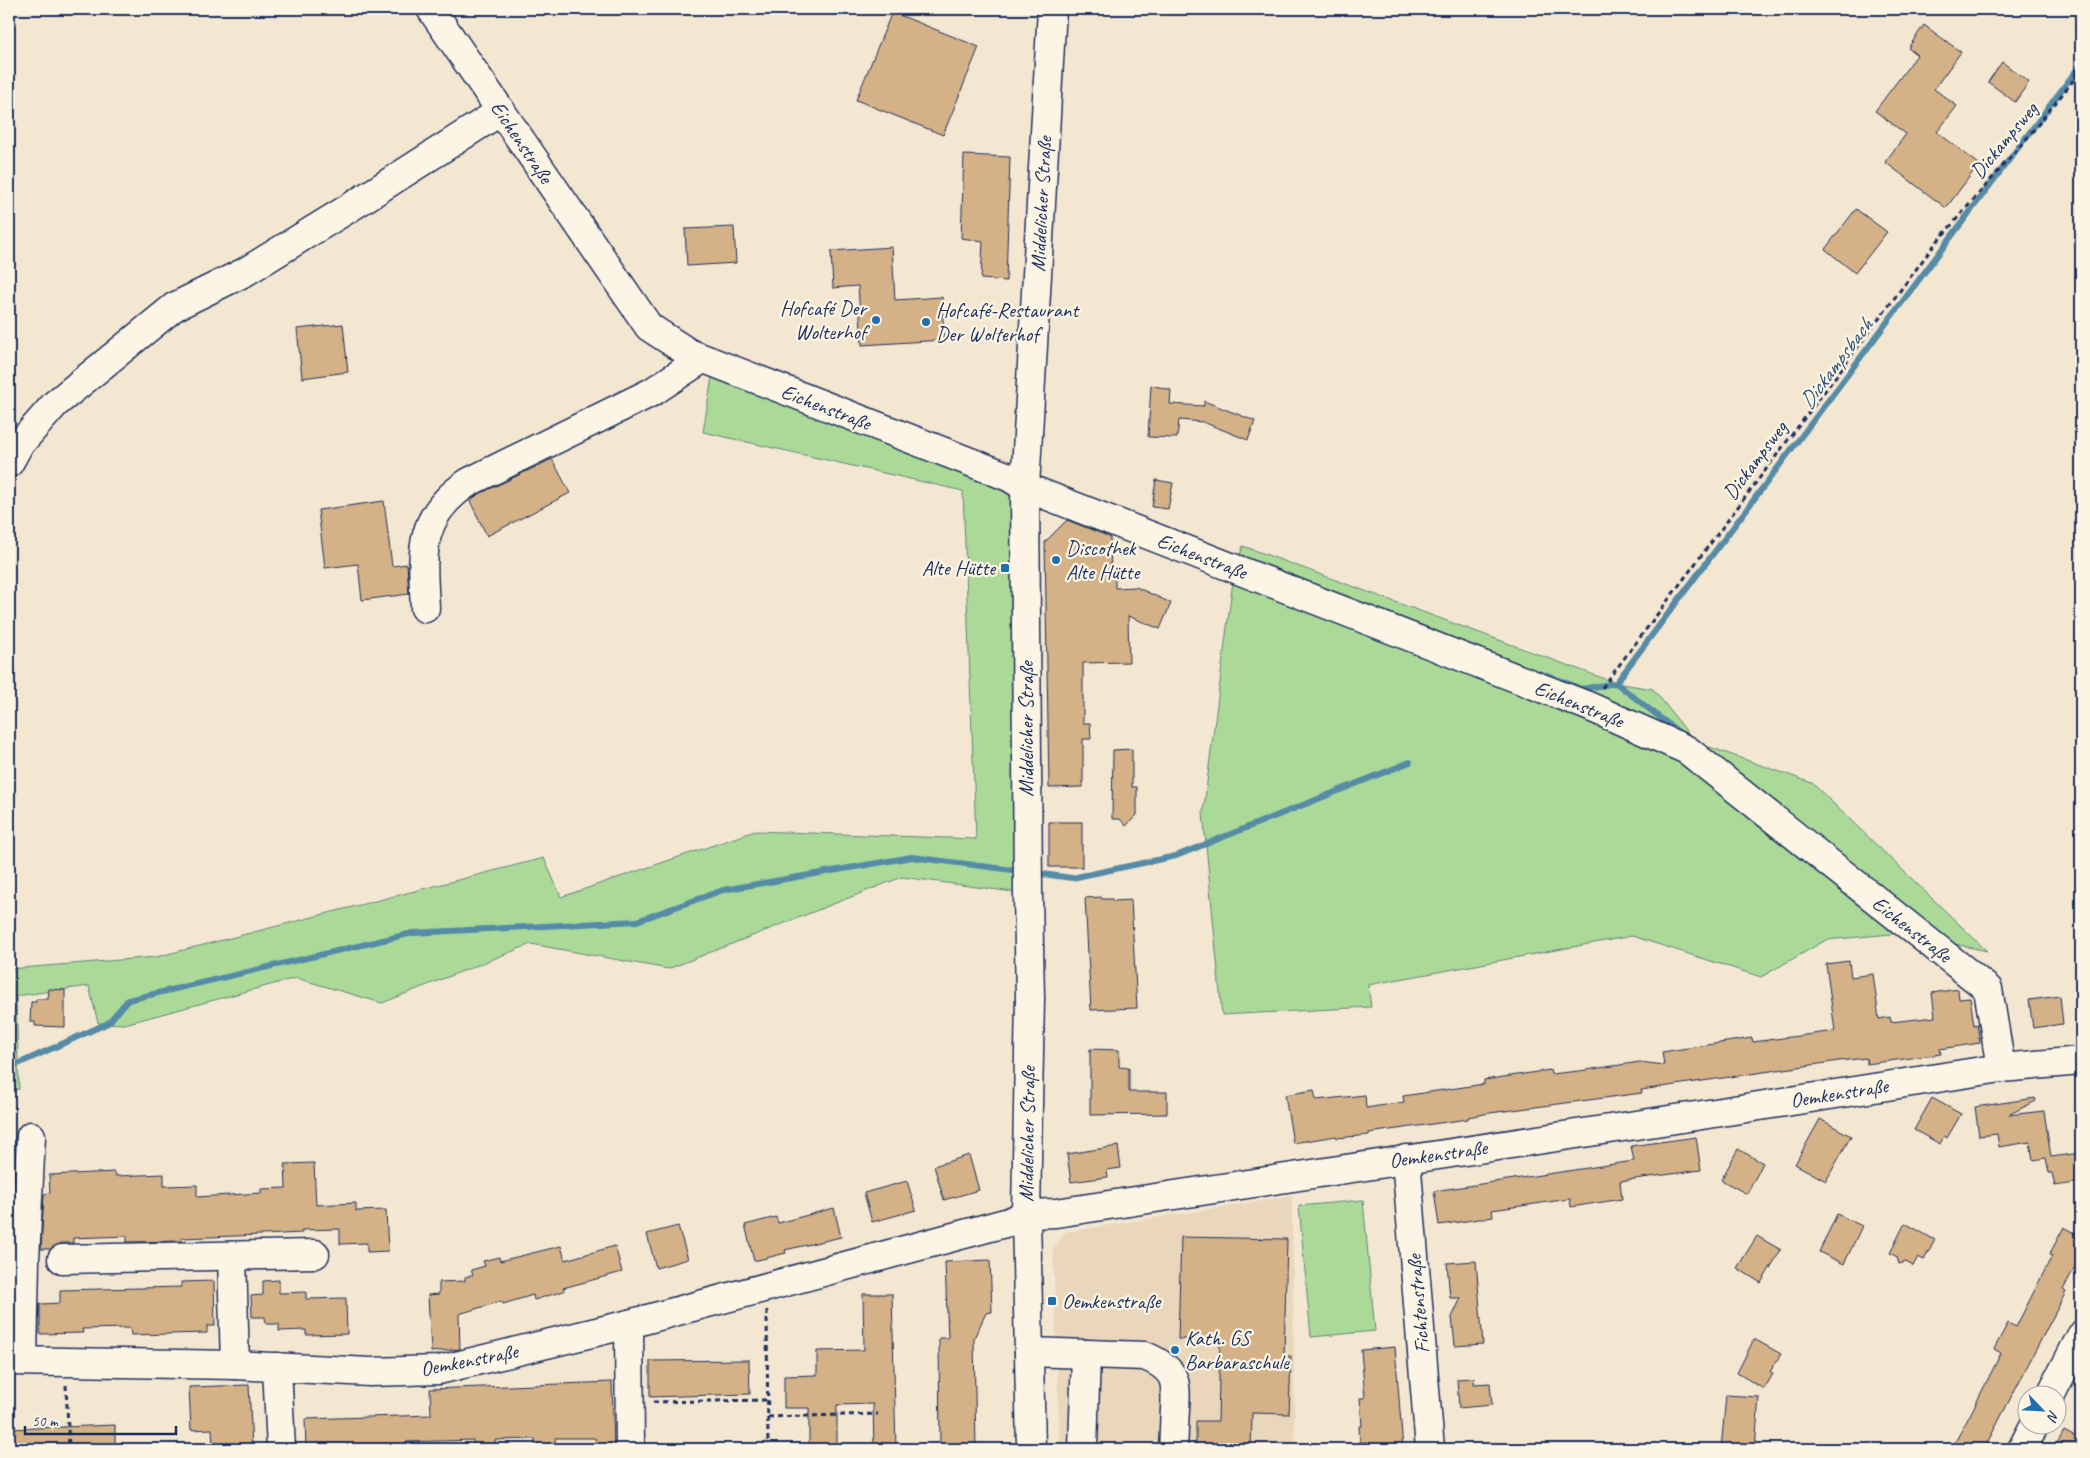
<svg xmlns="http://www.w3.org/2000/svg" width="2090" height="1458" font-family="Caveat,sans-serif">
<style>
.built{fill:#ead7bb}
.green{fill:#aad998;stroke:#62847b}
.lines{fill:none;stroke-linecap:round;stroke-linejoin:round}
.stream{stroke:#548ba6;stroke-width:6}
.building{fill:#d4b186;stroke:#1b2f5e}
.minor-casing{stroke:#1b2f5e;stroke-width:31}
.path{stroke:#1b2f5e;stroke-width:3;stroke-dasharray:5 4;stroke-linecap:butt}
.minor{stroke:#fcf5e5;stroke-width:28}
.poi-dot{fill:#1f6fb2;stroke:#fcf5e5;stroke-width:2}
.labels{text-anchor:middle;stroke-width:4.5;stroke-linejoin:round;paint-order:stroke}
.street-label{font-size:21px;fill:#1b2f5e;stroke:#fcf5e5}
.poi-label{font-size:21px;fill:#1b2f5e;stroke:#fcf5e5;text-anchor:start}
.water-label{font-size:22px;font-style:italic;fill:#33567c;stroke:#fcf5e5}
</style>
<rect width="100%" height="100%" fill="#f4e7d2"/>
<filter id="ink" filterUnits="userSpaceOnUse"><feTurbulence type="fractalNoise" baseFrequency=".02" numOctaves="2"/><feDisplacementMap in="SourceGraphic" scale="10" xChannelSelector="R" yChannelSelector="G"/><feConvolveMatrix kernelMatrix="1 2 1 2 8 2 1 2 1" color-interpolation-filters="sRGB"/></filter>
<g filter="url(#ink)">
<path class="built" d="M 1292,1196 L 1295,1449 L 1060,1449 L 1053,1250 L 1065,1232 Z"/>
<g class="green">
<path d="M 714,365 L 1016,464 L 1028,894 L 902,877 L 668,969 L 531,944 L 382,1003 L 296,978 L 125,1024 L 98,1023 L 89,986 L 16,996 L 19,1089 L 9,1091 L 9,969 L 156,957 L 544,858 L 561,897 L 755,831 L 976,839 L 963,491 L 703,432 Z"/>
<path d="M 1243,546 L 1616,683 L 1653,689 L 1695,742 L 1812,783 L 1987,951 L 1903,933 L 1826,940 L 1761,977 L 1632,936 L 1368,985 L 1371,1007 L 1222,1015 L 1203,813 L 1234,573 Z"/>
<path d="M 1363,1200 L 1375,1331 L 1311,1337 L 1299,1206 Z"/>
</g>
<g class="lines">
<g class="stream">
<path d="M 1547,675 L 1581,689 L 1616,683 L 1681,734"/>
<path d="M 1616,683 L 2081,64"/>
<path d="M 1035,873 L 1072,878 L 1176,856 L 1410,762"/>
<path d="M 9,1068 L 108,1023 L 128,1000 L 413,933 L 637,921 L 723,890 L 912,857 L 1020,871"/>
</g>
</g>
<g class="building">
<path d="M 892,12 L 979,47 L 943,135 L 856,100 Z"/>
<path d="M 1924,25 L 1961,52 L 1934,89 L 1957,106 L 1937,132 L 1979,164 L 1946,208 L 1885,162 L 1906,134 L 1875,111 L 1917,55 L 1908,48 Z"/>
<path d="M 2002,62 L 2029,82 L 2015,102 L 1988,82 Z"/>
<path d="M 964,155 L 1010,157 L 1006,281 L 981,279 L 983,241 L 961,238 Z"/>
<path d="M 1856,209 L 1887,232 L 1855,273 L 1825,249 Z"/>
<path d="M 734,227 L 736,263 L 687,266 L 685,229 Z"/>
<path d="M 892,247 L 895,300 L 942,297 L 944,340 L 862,345 L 858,286 L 833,288 L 831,251 Z"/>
<path d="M 343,324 L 348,372 L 302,378 L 297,329 Z"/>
<path d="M 1151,385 L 1171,390 L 1170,404 L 1204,406 L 1204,401 L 1255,421 L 1248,440 L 1203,422 L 1179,420 L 1177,438 L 1148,437 Z"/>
<path d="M 552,459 L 570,493 L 487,536 L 470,501 L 477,495 Z"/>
<path d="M 1156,480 L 1173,483 L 1168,509 L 1152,507 Z"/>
<path d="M 384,501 L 392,566 L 407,564 L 409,594 L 362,600 L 358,564 L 325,568 L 318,510 Z"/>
<path d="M 1067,520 L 1110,537 L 1111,574 L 1115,574 L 1115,588 L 1136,587 L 1171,603 L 1160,629 L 1128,616 L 1129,662 L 1083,663 L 1083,723 L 1090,723 L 1091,739 L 1083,739 L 1083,787 L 1049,788 L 1045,542 Z"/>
<path d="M 1132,749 L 1132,787 L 1137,787 L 1137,815 L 1126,826 L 1120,819 L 1112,819 L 1113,750 Z"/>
<rect x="1049" y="822" width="33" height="45"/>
<path d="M 1101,897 L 1102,899 L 1112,899 L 1113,901 L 1131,900 L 1137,1008 L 1091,1010 L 1085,898 Z"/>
<path d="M 1849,961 L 1851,977 L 1873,974 L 1879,1019 L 1890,1017 L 1891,1022 L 1935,1017 L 1932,993 L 1958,989 L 1959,999 L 1970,998 L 1974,1025 L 1977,1024 L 1980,1043 L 1940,1049 L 1941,1054 L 1867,1064 L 1866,1058 L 1839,1061 L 1641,1090 L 1642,1093 L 1490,1113 L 1468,1117 L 1468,1119 L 1369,1133 L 1369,1135 L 1337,1138 L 1336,1136 L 1293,1143 L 1285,1095 L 1314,1090 L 1316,1100 L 1365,1095 L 1366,1108 L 1404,1102 L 1403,1096 L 1484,1084 L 1484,1080 L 1550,1070 L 1551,1074 L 1579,1071 L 1640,1062 L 1664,1065 L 1662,1052 L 1752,1038 L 1753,1042 L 1835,1031 L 1826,964 Z"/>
<path d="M 49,989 L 65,990 L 65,1027 L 35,1026 L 35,1022 L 30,1022 L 31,1002 L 36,1002 L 36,999 L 48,999 Z"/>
<path d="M 2060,996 L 2063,1024 L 2033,1028 L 2029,1000 Z"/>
<path d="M 1090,1049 L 1119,1050 L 1119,1067 L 1129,1068 L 1129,1092 L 1167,1092 L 1167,1114 L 1090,1115 Z"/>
<path d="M 1932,1098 L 1961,1114 L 1947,1138 L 1944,1136 L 1940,1144 L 1914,1130 Z"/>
<path d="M 2035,1098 L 2036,1101 L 2008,1115 L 2044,1111 L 2051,1157 L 2079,1153 L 2081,1182 L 2055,1186 L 2052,1173 L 2049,1173 L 2046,1158 L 2033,1160 L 2030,1142 L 1999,1147 L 1997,1134 L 1979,1136 L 1975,1107 Z"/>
<path d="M 1820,1119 L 1851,1136 L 1826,1181 L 1795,1164 Z"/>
<path d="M 1696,1137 L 1701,1170 L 1620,1181 L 1622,1199 L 1571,1207 L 1570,1199 L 1492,1210 L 1493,1217 L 1439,1225 L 1434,1191 L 1634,1161 L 1631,1146 Z"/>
<path d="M 1118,1146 L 1121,1168 L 1107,1170 L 1108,1177 L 1071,1182 L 1067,1154 Z"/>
<path d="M 1738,1149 L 1763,1163 L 1747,1194 L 1721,1180 Z"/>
<path d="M 969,1155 L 979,1190 L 944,1200 L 934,1166 Z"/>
<path d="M 314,1163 L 316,1205 L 356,1203 L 356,1211 L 386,1210 L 388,1251 L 367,1252 L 367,1243 L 340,1244 L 340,1229 L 302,1230 L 302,1233 L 262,1235 L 182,1238 L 182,1241 L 127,1242 L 127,1236 L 73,1238 L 73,1243 L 61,1243 L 51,1249 L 41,1249 L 44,1194 L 50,1193 L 49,1175 L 115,1172 L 116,1176 L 164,1174 L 164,1186 L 197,1185 L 197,1197 L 261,1193 L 261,1189 L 286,1188 L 285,1164 Z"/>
<path d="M 907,1181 L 916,1210 L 872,1222 L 864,1193 Z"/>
<path d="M 834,1208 L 841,1237 L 785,1250 L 786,1253 L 754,1261 L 745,1225 L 776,1217 L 778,1223 Z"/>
<path d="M 1837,1214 L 1862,1226 L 1844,1264 L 1819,1252 Z"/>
<path d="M 1905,1223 L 1935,1240 L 1924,1260 L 1918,1257 L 1913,1266 L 1906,1262 L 1899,1264 L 1897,1257 L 1890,1253 Z"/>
<path d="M 678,1226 L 688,1259 L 656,1268 L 647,1234 Z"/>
<path d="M 2064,1227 L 2081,1236 L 2081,1255 L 2063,1290 L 2066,1292 L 1984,1449 L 1964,1449 L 1954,1444 L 1970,1415 L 2001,1353 L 1994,1349 L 2008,1323 L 2016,1327 L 2052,1256 L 2049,1255 Z"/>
<path d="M 1757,1236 L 1781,1250 L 1761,1283 L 1737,1268 Z"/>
<path d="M 1181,1237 L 1287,1239 L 1284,1356 L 1291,1356 L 1289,1414 L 1252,1413 L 1251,1449 L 1196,1449 L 1196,1421 L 1218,1421 L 1220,1340 L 1178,1339 Z"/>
<path d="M 561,1246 L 565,1260 L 615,1246 L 622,1272 L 563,1288 L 564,1291 L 534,1300 L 533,1295 L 503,1304 L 502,1301 L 459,1314 L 460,1349 L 431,1352 L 428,1295 L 439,1294 L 439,1282 L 465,1281 L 465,1277 L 473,1275 L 471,1270 L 485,1266 L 483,1261 L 499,1257 L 500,1261 Z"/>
<path d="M 990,1260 L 992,1312 L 986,1313 L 974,1338 L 976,1449 L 940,1449 L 939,1338 L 948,1338 L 945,1262 Z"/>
<path d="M 1476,1261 L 1483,1344 L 1455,1346 L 1452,1317 L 1461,1298 L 1450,1298 L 1447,1263 Z"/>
<path d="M 279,1280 L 279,1293 L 306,1292 L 306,1299 L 346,1298 L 347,1334 L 306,1335 L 306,1330 L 279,1331 L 279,1324 L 266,1324 L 265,1317 L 252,1317 L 251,1296 L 263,1295 L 263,1281 Z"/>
<path d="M 214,1281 L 215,1326 L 207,1326 L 207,1333 L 131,1335 L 130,1328 L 82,1329 L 83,1333 L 40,1334 L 40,1304 L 60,1303 L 60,1290 L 181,1287 L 181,1282 Z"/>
<path d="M 863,1294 L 892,1294 L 896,1449 L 874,1449 L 873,1404 L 837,1405 L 837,1449 L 809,1449 L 809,1408 L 784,1408 L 784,1376 L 817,1375 L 817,1351 L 864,1350 Z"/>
<path d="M 1754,1339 L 1781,1354 L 1770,1372 L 1773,1374 L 1764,1389 L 1737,1373 Z"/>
<path d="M 1395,1347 L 1403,1449 L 1367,1449 L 1366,1442 L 1360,1442 L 1359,1426 L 1362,1426 L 1360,1398 L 1365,1398 L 1361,1350 Z"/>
<path d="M 749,1360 L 750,1394 L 650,1397 L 650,1361 Z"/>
<path d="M 1474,1378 L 1474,1384 L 1490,1383 L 1492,1405 L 1459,1408 L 1457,1379 Z"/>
<path d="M 612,1382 L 614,1449 L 596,1449 L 595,1438 L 555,1438 L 556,1449 L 535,1449 L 535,1439 L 495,1440 L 495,1449 L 474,1449 L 473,1440 L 405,1442 L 405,1449 L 306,1449 L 305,1419 L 431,1415 L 430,1389 Z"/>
<path d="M 249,1385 L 252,1449 L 213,1449 L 212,1429 L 191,1430 L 189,1387 Z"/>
<path d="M 1726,1395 L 1759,1397 L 1755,1449 L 1721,1449 Z"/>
<path d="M 115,1425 L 115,1449 L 9,1449 L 9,1429 Z"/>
<path d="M 2064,1431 L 2081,1440 L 2081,1449 L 2054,1449 Z"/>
</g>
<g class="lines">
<defs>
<g id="minor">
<path d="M 431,9 L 649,327 L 689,353 L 1009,477 L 1025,487 L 1588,706 L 1687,750 L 1988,989 L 2001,1068"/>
<path d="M 9,463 L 19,445 L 55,404 L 174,307 L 245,272 L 346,210 L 501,111"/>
<path d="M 425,608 C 422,553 417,516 469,482 L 652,392 L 702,359"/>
<path d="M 1406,1159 L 1430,1449"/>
<path d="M 232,1256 L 235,1365"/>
<path d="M 62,1259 L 315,1254"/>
<path d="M 629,1324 L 630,1449"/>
<path d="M 1029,1352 L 1145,1356 C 1176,1369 1177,1380 1175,1410 C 1174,1423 1174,1436 1173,1449"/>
<path d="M 23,1360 L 25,1260 L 31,1136"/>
<path d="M 9,1361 L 235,1365 L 370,1372 L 439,1370 L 629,1324 L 1009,1222 L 1026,1214 L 1056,1213 L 1702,1115 L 2001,1068 L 2081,1061"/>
<path d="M 277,1367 L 281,1449"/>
<path d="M 2050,1396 L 2081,1336"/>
<path d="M 1031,1449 L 1026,1214 L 1030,998 L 1028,894 L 1025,487 L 1052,9"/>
<path d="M 1083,1449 L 1086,1354"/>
<path d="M 2022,1449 L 2034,1426"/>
</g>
</defs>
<use href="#minor" class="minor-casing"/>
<g class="path">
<path d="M 1602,688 L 1935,244 L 2028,137 L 2081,71"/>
<path d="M 767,1310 L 768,1449"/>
<path d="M 66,1385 L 69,1449"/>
<path d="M 653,1402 L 767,1400"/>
<path d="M 768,1417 L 878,1414"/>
</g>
<use href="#minor" class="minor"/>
</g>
</g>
<g class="poi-dot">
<circle cx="876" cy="320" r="5"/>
<circle cx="926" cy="322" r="5"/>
<circle cx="1056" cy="560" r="5"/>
<rect x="1000" y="563" width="10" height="10" rx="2.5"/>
<rect x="1047" y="1296" width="10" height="10" rx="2.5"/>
<circle cx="1175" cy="1350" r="5"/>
</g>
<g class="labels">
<g class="street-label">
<text transform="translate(2004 140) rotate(-50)" y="7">Dickampsweg</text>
<text transform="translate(522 142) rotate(56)" y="7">Eichenstraße</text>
<text transform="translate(1041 204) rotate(-87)" y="7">Middelicher Straße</text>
<text transform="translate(826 407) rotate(21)" y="7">Eichenstraße</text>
<text transform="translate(1755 460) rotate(-53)" y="7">Dickampsweg</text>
<text transform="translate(1202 556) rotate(21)" y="7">Eichenstraße</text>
<text transform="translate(1579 704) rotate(22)" y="7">Eichenstraße</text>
<text transform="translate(1026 729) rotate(-90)" y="7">Middelicher Straße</text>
<text transform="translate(1912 929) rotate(38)" y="7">Eichenstraße</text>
<text transform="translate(1839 1093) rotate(-9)" y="7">Oemkenstraße</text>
<text transform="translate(1027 1134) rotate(-89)" y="7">Middelicher Straße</text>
<text transform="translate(1438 1154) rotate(-8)" y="7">Oemkenstraße</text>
<text transform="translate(1418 1304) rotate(-95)" y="7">Fichtenstraße</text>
<text transform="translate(469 1360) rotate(-11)" y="7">Oemkenstraße</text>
</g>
<g class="poi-label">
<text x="866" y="315" text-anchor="end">Hofcafé Der<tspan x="866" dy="24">Wolterhof</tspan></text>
<text x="936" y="317">Hofcafé-Restaurant<tspan x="936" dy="24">Der Wolterhof</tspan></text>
<text x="1066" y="555">Discothek<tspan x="1066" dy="24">Alte Hütte</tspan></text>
<text x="995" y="575" text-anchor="end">Alte Hütte</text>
<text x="1062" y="1308">Oemkenstraße</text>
<text x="1185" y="1345">Kath. GS<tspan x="1185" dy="24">Barbaraschule</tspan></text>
</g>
<g class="water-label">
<text transform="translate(1835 363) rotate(-53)" y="8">Dickampsbach</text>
</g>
</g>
<rect width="2090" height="1458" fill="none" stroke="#fcf5e5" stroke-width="30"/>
<rect x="15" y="15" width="2060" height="1428" fill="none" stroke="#1b2f5e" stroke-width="2" filter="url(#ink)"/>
<g transform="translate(2042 1410) rotate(115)"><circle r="24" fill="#fcf5e5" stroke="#a2a6af"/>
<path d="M0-4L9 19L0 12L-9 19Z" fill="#1f6fb2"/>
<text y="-8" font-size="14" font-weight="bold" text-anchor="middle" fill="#1b2f5e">N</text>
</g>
<path d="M25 1426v8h151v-8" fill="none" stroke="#1b2f5e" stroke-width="2.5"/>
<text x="32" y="1426" font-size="15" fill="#1b2f5e" stroke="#fcf5e5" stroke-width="4" paint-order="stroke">50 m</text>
</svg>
